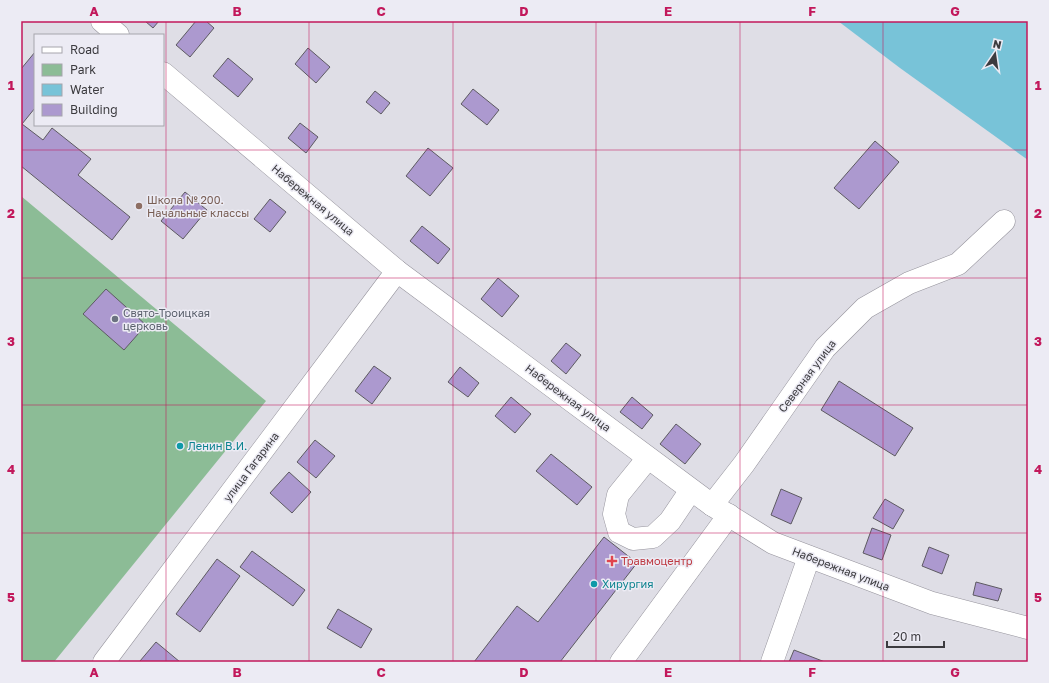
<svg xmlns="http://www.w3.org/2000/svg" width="1049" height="683" font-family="'Golos Text',sans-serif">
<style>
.green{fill:#8cbc96}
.water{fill:#78c3d8}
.building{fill:#ac99cf;stroke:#5d5a61}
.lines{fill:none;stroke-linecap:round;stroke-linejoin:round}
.minor-casing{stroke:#95939c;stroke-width:23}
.minor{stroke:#fff;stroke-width:22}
.grid{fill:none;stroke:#c2185b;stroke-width:1;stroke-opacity:0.55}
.education-dot{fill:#8d6e63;stroke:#ecebf4;stroke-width:1.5}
.worship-dot{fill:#6b7280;stroke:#ecebf4;stroke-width:1.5}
.culture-dot{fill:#0f9aa8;stroke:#ecebf4;stroke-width:1.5}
.health-dot{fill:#e0444e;stroke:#ecebf4;stroke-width:1.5}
.labels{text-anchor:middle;stroke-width:3;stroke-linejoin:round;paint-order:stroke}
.education-label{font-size:11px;fill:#785e54;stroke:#ecebf4;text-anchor:start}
.street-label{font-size:11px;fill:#3c3b3f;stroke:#ecebf4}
.worship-label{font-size:11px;fill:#5b616d;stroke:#ecebf4;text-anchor:start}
.culture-label{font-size:11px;fill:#0d838f;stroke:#ecebf4;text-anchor:start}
.health-label{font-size:11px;fill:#be3a42;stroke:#ecebf4;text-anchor:start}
.neatline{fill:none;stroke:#c2185b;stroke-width:1.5}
.grid-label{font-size:13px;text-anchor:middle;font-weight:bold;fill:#c2185b}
</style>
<rect width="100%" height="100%" fill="#dfdee6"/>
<path class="green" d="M 21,196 L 266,401 L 54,662 L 21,662 Z"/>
<path class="water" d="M 838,21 L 1028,21 L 1028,160 L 900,68 Z"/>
<g class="building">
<path d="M 145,21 L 159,21 L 153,28 Z"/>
<path d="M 196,21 L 206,21 L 214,28 L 190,57 L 176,45 Z"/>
<path d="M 308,48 L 330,67 L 316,83 L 295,64 Z"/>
<path d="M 35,52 L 35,108 L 22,124 L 43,140 L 52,128 L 91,159 L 78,175 L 130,217 L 112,240 L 21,166 L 21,69 Z"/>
<path d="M 228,58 L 253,79 L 238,97 L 213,76 Z"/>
<path d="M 473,89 L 499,110 L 487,125 L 461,104 Z"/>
<path d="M 375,91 L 390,103 L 381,114 L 366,102 Z"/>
<path d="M 300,123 L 318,137 L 306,153 L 288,138 Z"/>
<path d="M 875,141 L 899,162 L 859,209 L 834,188 Z"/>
<path d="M 428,148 L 453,168 L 430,196 L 406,176 Z"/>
<path d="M 185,192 L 207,210 L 183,239 L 161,221 Z"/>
<path d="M 270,199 L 286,212 L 270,232 L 254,219 Z"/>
<path d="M 422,226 L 450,249 L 438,264 L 410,241 Z"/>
<path d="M 498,278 L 519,296 L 502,317 L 481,299 Z"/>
<path d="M 106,289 L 146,325 L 124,350 L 83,314 Z"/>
<path d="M 566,343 L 581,355 L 566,374 L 551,361 Z"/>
<path d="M 374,366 L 391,378 L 372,404 L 355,391 Z"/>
<path d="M 460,367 L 479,383 L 468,397 L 448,382 Z"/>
<path d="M 839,381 L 913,428 L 895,456 L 821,410 Z"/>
<path d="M 511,397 L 531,414 L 515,433 L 495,416 Z"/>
<path d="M 632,397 L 653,415 L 642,429 L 620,412 Z"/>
<path d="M 676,424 L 701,444 L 685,464 L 660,444 Z"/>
<path d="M 315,440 L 335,456 L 316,478 L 297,462 Z"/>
<path d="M 551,454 L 592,487 L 577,505 L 536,471 Z"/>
<path d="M 289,472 L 311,492 L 292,513 L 270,493 Z"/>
<path d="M 781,489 L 802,498 L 791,524 L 771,515 Z"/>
<path d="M 885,499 L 904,510 L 893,529 L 873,518 Z"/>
<path d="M 872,528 L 891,535 L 882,560 L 863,553 Z"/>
<path d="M 604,537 L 637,563 L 560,662 L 474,662 L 517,606 L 538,622 Z"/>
<path d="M 929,547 L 949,555 L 942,574 L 922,566 Z"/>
<path d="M 252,551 L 305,590 L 293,606 L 240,567 Z"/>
<path d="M 217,559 L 240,576 L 200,632 L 176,614 Z"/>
<path d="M 976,582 L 1002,589 L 998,601 L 973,595 Z"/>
<path d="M 338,609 L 372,629 L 361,648 L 327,628 Z"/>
<path d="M 156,642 L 180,662 L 141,662 L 140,661 Z"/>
<path d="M 794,650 L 825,662 L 789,662 Z"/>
</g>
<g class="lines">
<defs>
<g id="minor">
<path d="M 102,21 L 118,35"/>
<path d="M 163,73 L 397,271 L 712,505 L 773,543 L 932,603 L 1028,628"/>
<path d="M 648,458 L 618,495 L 614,514 L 619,532 L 633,539 L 653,537 L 670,521 L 691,490"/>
<path d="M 712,505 L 744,464 L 825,348 L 865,308 L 909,283 L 958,264 L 1004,221"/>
<path d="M 104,662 L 397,271"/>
<path d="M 621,662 L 729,515"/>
<path d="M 772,662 L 809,557"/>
</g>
</defs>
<use href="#minor" class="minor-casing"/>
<use href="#minor" class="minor"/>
</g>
<path class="grid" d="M 166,21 L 166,662M 309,21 L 309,662M 453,21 L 453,662M 596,21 L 596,662M 740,21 L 740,662M 883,21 L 883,662M 21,150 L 1028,150M 21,278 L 1028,278M 21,405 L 1028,405M 21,533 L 1028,533"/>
<circle class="education-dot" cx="139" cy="206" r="4"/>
<circle class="worship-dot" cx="115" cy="319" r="4"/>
<g class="culture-dot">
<circle cx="180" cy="446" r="4"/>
<circle cx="594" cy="584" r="4"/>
</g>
<path class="health-dot" d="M610 555h4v4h4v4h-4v4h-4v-4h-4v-4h4z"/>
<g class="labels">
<g class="education-label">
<text x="147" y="204">Школа № 200.<tspan x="147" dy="13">Начальные классы</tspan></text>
</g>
<g class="street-label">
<text transform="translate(313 200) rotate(40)" y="4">Набережная улица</text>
<text transform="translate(807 376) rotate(-53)" y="4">Северная улица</text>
<text transform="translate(568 398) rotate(37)" y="4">Набережная улица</text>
<text transform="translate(251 467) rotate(-53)" y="4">улица Гагарина</text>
<text transform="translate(841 569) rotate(21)" y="4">Набережная улица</text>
</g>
<g class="worship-label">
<text x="123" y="317">Свято-Троицкая<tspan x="123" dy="13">церковь</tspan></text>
</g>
<g class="culture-label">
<text x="188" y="450">Ленин В.И.</text>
<text x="602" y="588">Хирургия</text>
</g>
<g class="health-label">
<text x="621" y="565">Травмоцентр</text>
</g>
</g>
<rect width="1049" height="683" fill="none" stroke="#ecebf4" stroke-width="44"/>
<rect x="34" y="34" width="130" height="92" fill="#ecebf4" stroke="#a6a5ac"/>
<rect x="42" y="47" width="20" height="6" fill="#ffffff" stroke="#a6a5ac"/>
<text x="70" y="54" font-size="12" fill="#3c3b3f">Road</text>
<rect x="42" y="64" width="20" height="12" fill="#8cbc96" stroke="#a6a5ac"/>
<text x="70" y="74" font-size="12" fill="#3c3b3f">Park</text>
<rect x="42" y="84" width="20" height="12" fill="#78c3d8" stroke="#a6a5ac"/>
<text x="70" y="94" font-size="12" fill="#3c3b3f">Water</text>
<rect x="42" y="104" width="20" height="12" fill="#ac99cf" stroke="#a6a5ac"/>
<text x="70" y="114" font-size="12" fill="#3c3b3f">Building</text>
<g transform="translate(995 54) rotate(13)" stroke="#ecebf4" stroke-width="3" paint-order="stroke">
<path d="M0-3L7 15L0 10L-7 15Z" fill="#3c3b3f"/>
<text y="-6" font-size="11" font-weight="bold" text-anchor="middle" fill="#3c3b3f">N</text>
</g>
<path d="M887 641v6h57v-6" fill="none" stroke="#3c3b3f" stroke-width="2"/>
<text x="893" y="641" font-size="12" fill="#3c3b3f" stroke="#ecebf4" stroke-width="3" paint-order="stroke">20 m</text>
<rect x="22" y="22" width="1005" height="639" class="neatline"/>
<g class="grid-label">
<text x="94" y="16">A</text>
<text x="237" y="16">B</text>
<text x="381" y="16">C</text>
<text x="524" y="16">D</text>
<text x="668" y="16">E</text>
<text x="812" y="16">F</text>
<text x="955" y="16">G</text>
<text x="11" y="90">1</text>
<text x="1038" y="90">1</text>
<text x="11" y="218">2</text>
<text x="1038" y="218">2</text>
<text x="11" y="346">3</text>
<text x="1038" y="346">3</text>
<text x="11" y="474">4</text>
<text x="1038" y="474">4</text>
<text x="11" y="602">5</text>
<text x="1038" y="602">5</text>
<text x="94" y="677">A</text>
<text x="237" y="677">B</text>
<text x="381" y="677">C</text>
<text x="524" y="677">D</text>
<text x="668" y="677">E</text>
<text x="812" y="677">F</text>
<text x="955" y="677">G</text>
</g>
</svg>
